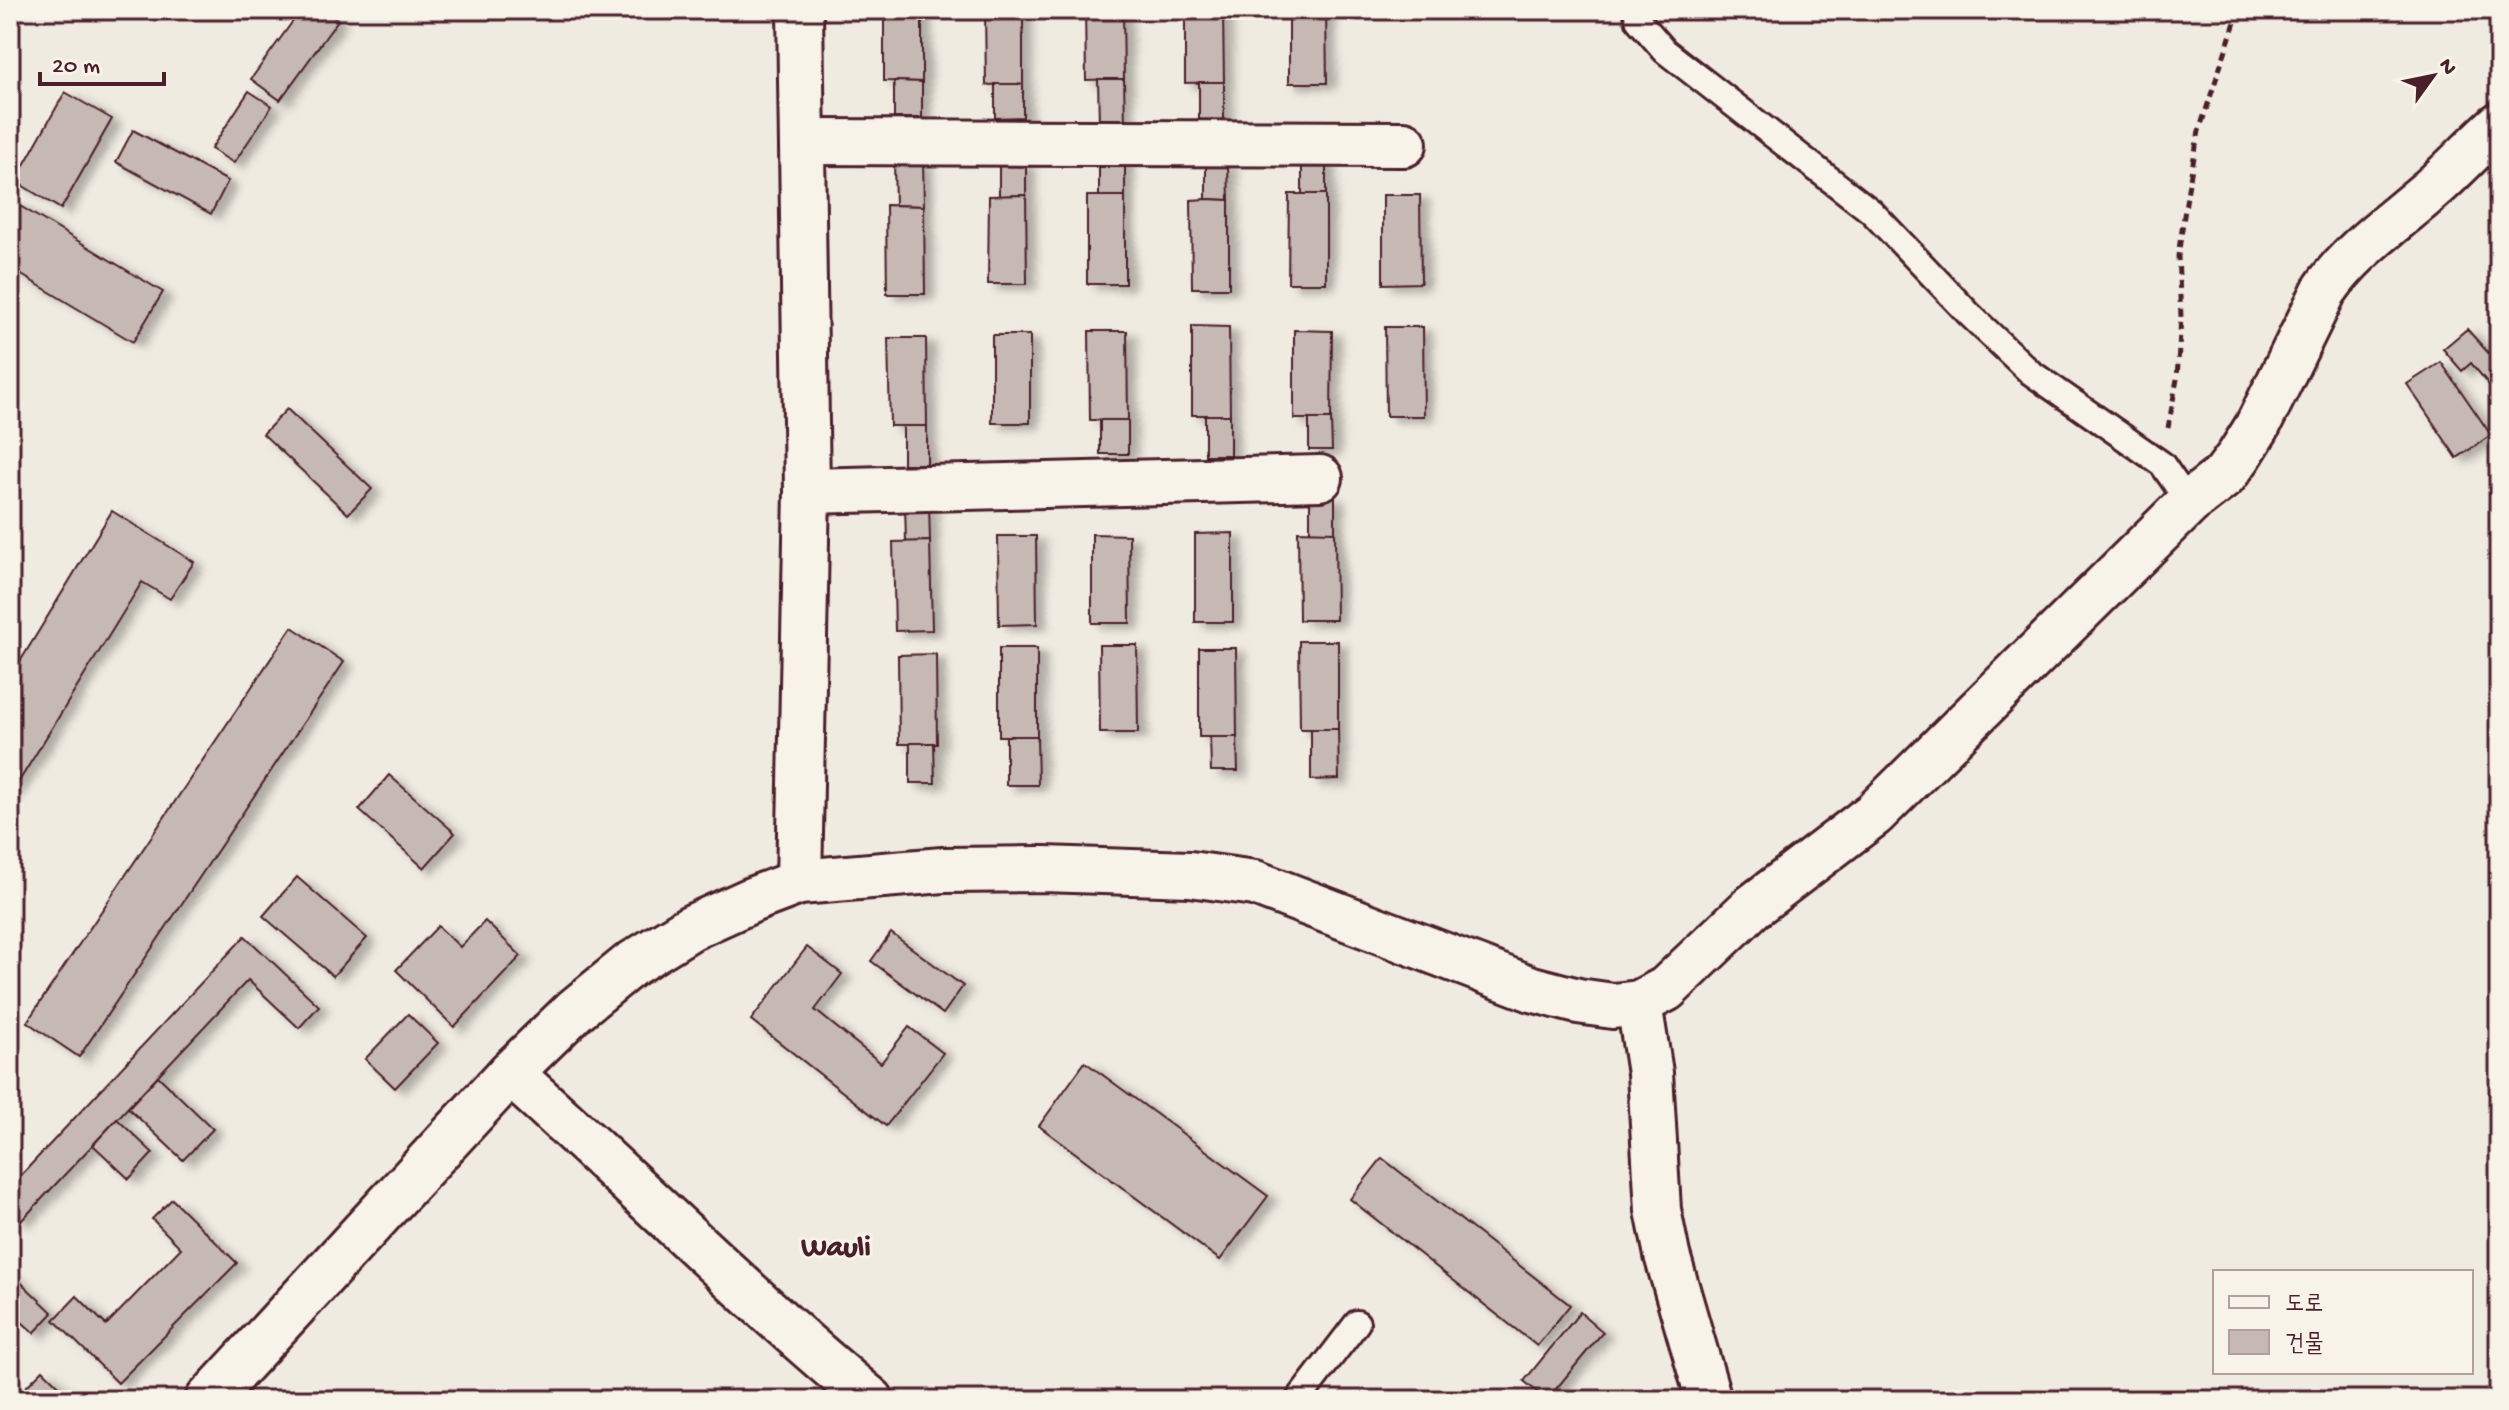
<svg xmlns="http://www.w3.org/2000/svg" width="2509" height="1410" font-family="'Gochi Hand','Poor Story',sans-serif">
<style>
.building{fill:#c6b8b3;stroke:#4a1f2b;stroke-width:2;filter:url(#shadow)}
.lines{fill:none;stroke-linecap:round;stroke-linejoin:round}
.service-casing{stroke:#4a1f2b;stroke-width:30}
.minor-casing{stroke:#4a1f2b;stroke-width:50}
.path{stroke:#4a1f2b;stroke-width:5;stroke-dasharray:8 6;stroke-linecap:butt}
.service{stroke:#f7f3e8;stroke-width:24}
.minor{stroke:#f7f3e8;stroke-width:44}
.labels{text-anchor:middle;stroke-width:6;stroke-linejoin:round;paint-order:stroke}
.quarter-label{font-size:30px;font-weight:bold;fill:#4a1f2b;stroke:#f7f3e8}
</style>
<defs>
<filter id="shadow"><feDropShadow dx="9" dy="5" stdDeviation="4" flood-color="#0004"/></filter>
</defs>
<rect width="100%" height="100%" fill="#f0ebe0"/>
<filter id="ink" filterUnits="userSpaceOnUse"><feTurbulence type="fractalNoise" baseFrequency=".0125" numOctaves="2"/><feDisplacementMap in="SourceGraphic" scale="16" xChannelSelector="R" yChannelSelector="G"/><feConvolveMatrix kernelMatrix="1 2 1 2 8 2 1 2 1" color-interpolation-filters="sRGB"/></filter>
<g filter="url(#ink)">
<g class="building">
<path d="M 301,10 L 325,10 L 338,20 L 280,100 L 251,79 Z"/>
<path d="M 884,10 L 922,10 L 922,82 L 884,81 Z"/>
<path d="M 985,10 L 1023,10 L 1023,84 L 986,85 Z"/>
<path d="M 1085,10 L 1123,10 L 1124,79 L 1086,80 Z"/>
<path d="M 1185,10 L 1223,10 L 1224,82 L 1185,83 Z"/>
<path d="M 1289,10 L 1326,10 L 1327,83 L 1289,83 Z"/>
<path d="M 1098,79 L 1124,79 L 1125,123 L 1099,123 Z"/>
<path d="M 894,81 L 922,82 L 922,118 L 894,118 Z"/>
<rect x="1199" y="82" width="25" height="44"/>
<path d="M 995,84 L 1023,84 L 1023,117 L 995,118 Z"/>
<path d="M 249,91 L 272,106 L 234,163 L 211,149 Z"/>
<path d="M 65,92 L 112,119 L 61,209 L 15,181 Z"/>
<path d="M 133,130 L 228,181 L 211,214 L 116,162 Z"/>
<path d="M 923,160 L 924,206 L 895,205 L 894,161 Z"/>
<rect x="1099" y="160" width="26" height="36"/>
<rect x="1302" y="160" width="24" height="34"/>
<path d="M 999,163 L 1026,163 L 1026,195 L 999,196 Z"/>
<path d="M 1206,164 L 1228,164 L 1229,200 L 1206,199 Z"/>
<path d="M 1289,194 L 1326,194 L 1326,283 L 1288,283 Z"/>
<path d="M 1026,195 L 1027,284 L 988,284 L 989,196 Z"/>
<path d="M 1383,195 L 1420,195 L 1421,283 L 1383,284 Z"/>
<rect x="1087" y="196" width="38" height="88"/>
<path d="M 1206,199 L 1229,200 L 1229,288 L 1192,288 L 1191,200 Z"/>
<path d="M 10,200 L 163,292 L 133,342 L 10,268 Z"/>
<path d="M 886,205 L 924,206 L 925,294 L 887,294 Z"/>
<path d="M 1192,326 L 1229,327 L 1230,415 L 1192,415 Z"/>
<path d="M 1385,327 L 1423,327 L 1424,416 L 1386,416 Z"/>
<path d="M 2467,329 L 2499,365 L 2499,380 L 2491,387 L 2471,363 L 2462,371 L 2443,349 Z"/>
<path d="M 1294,330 L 1332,331 L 1331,419 L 1294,419 Z"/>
<path d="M 1089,331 L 1127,331 L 1128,420 L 1090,420 Z"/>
<rect x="992" y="335" width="38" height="88"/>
<path d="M 888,338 L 926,338 L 927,426 L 890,426 Z"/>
<path d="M 2441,362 L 2491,435 L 2457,458 L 2407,384 Z"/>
<path d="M 287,409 L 372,489 L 348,514 L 263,434 Z"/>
<rect x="1205" y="415" width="25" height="40"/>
<path d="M 1309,419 L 1331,419 L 1332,450 L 1309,450 Z"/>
<rect x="1100" y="420" width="28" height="34"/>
<rect x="903" y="426" width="24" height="38"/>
<path d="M 1310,496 L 1335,497 L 1335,532 L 1310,532 Z"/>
<path d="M 905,505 L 929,505 L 930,541 L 906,542 Z"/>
<path d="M 112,511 L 194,562 L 170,599 L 142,582 L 10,796 L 10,678 Z"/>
<path d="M 1298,531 L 1335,532 L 1336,620 L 1299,620 Z"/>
<path d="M 1233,533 L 1233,622 L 1195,622 L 1195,534 Z"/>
<path d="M 1092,534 L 1129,535 L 1130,623 L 1092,623 Z"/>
<path d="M 998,536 L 1036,536 L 1037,624 L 999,625 Z"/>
<path d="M 930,541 L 932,630 L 895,631 L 893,542 Z"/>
<path d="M 292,627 L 344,662 L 79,1057 L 27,1022 Z"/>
<path d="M 1299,641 L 1338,641 L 1338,729 L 1300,729 Z"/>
<path d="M 1099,645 L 1137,645 L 1138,733 L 1100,733 Z"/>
<rect x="999" y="648" width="38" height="88"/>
<path d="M 1199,648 L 1236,648 L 1237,737 L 1199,737 Z"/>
<path d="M 936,654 L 937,744 L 899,744 L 898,655 Z"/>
<path d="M 1311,729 L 1338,729 L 1339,779 L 1311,780 Z"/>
<path d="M 1006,736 L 1037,736 L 1038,785 L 1006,785 Z"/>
<path d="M 1210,737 L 1237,737 L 1238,771 L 1211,771 Z"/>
<path d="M 910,743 L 934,743 L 935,783 L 910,783 Z"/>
<path d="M 389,775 L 455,833 L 424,868 L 359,810 Z"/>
<path d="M 297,877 L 367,938 L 333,976 L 263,916 Z"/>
<path d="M 485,921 L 521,956 L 454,1027 L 396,970 L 438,926 L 460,947 Z"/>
<path d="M 891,933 L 963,986 L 943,1014 L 871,961 Z"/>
<path d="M 245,936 L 319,1006 L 299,1028 L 248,980 L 21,1221 L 10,1211 L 10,1187 Z"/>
<path d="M 807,947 L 842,974 L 815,1010 L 881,1063 L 909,1027 L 943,1053 L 886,1126 L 751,1020 Z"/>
<path d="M 408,1014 L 438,1043 L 395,1088 L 365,1059 Z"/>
<path d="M 1085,1062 L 1268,1196 L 1220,1260 L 1039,1126 Z"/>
<path d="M 158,1076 L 213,1129 L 183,1160 L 128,1108 Z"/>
<path d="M 117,1119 L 153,1153 L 129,1179 L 93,1145 Z"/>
<path d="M 1382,1158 L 1570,1305 L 1537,1346 L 1350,1199 Z"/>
<path d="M 172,1199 L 237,1263 L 118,1383 L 54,1320 L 77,1296 L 106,1325 L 181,1248 L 152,1219 Z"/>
<path d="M 10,1272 L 53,1313 L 34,1333 L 10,1311 Z"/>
<path d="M 1580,1312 L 1603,1332 L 1547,1400 L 1524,1381 Z"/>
<path d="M 43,1370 L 73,1400 L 13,1400 Z"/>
</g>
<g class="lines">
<defs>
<g id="service">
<path d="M 1636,10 L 1639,21 L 1665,51 L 1872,212 L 1969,314 L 2030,372 L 2162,464 L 2189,503"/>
<path d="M 1298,1400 L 1357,1323"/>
</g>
<g id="minor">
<path d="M 802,142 L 1404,144"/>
<path d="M 807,491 L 1320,478"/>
<path d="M 799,882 L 807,491 L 800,10"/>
<path d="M 1639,1003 L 1650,1073 L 1658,1210 L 1667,1255 L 1709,1400"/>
<path d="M 510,1073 C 632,1181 746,1297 871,1400"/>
<path d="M 208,1400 L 510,1073 L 575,1010 L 630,965 L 690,928 L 754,899 L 799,882 L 943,870 L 1044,869 L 1190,874 L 1255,883 L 1532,989 L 1578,1001 L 1613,1006 L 1639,1003 L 1666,989 L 1752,907 L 1874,814 L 2189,503 L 2224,476 L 2239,456 L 2257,427 L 2324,291 C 2351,251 2390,225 2427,193 C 2452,172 2474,147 2499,125"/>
</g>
</defs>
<use href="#service" class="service-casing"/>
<use href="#minor" class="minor-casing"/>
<path class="path" d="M 2168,428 L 2177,379 L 2181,317 L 2178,256 L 2188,189 L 2199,131 L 2239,10"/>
<use href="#service" class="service"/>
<use href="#minor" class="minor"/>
</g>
</g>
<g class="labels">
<g class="quarter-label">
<text x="836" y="1255">Wauli</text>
</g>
</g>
<rect width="2509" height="1410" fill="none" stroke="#f7f3e8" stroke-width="40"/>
<rect x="20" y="20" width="2469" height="1370" fill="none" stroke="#4a1f2b" stroke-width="3" filter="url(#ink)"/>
<rect x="2213" y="1270" width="260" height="104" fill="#f7f3e8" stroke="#b29e9c" stroke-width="2"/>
<rect x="2229" y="1296" width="40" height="12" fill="#f7f3e8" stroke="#b29e9c" stroke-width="2"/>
<text x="2285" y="1310" font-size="24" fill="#4a1f2b">도로</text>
<rect x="2229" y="1330" width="40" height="24" fill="#c6b8b3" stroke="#b29e9c" stroke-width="2"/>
<text x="2285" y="1350" font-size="24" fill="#4a1f2b">건물</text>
<g transform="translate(2433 76) rotate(57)" stroke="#f7f3e8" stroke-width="6" paint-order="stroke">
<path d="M0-6L14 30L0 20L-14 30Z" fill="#4a1f2b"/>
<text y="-12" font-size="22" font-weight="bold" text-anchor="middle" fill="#4a1f2b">N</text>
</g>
<path d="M40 72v12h124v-12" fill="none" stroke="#4a1f2b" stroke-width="4"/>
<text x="52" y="72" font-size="24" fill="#4a1f2b" stroke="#f7f3e8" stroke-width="6" paint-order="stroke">20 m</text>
</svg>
